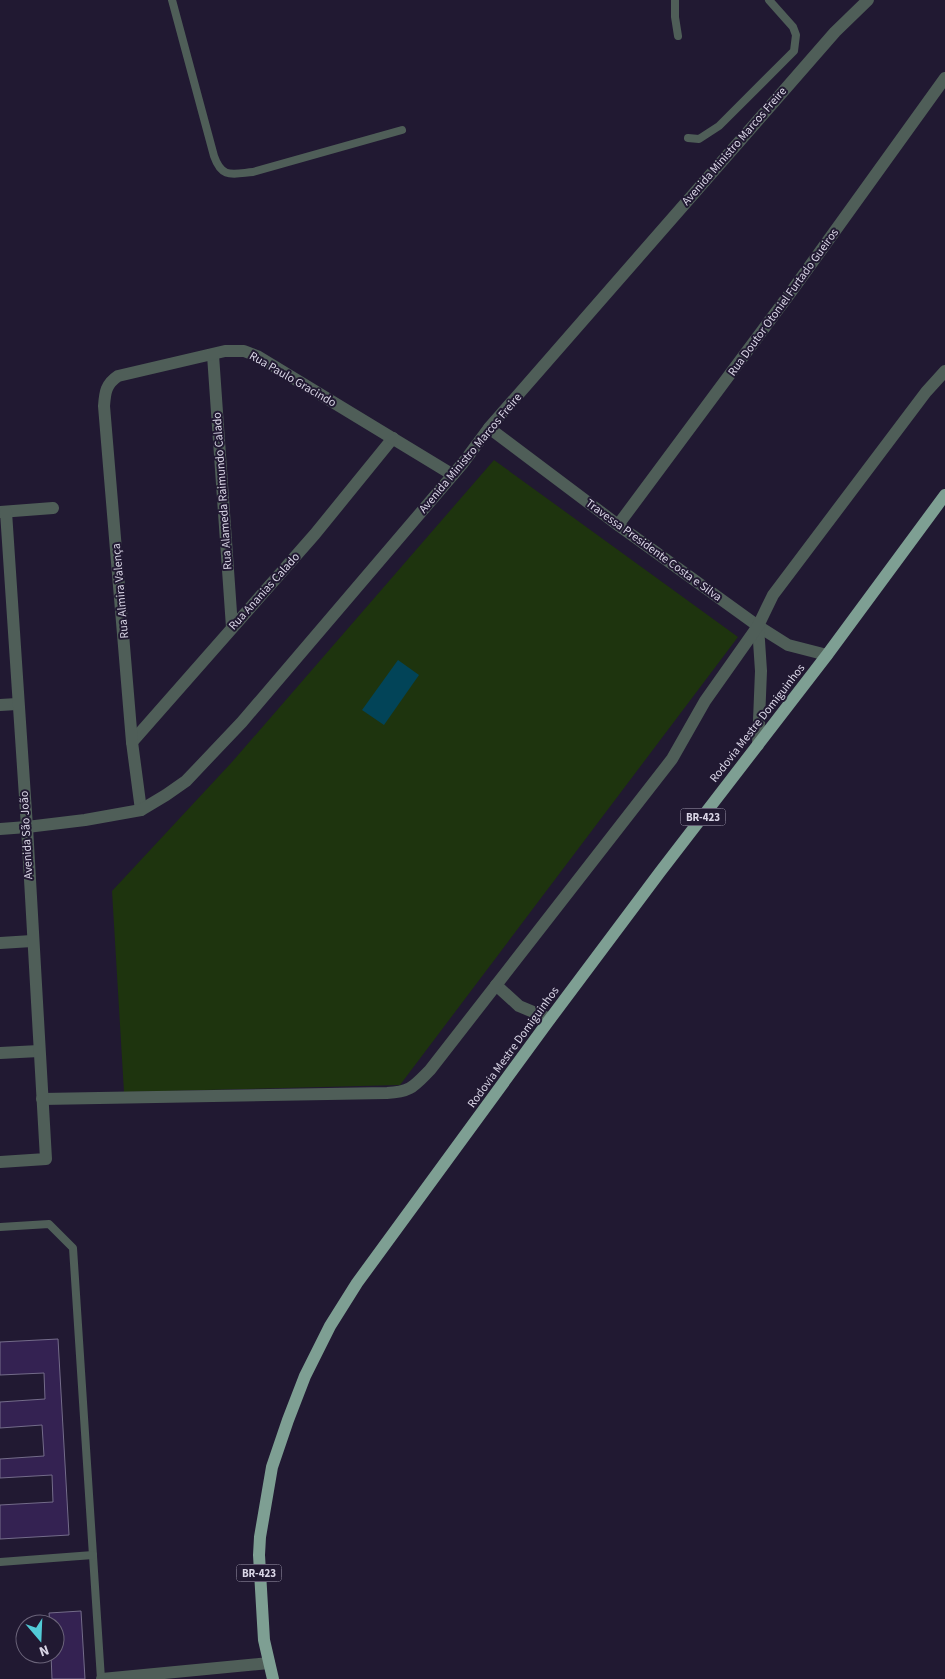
<svg xmlns="http://www.w3.org/2000/svg" width="945" height="1679" font-family="'Source Sans 3',sans-serif">
<style>
.green{fill:#1e340e}
.water{fill:#024458}
.building{fill:#342252;stroke:#746c8a}
.lines{fill:none;stroke-linecap:round;stroke-linejoin:round}
.lane{stroke:#4f5e58;stroke-width:8}
.street{stroke:#4f5e58;stroke-width:12}
.primary{stroke:#7e9f93;stroke-width:12}
.labels{text-anchor:middle;stroke-width:4;stroke-linejoin:round;paint-order:stroke}
.shield{fill:#211932;stroke:#a29db0;stroke-width:1}
.shield-label{font-size:11px;font-weight:bold;fill:#d9d5e6}
.street-label{font-size:12px;fill:#d9d5e6;stroke:#211932}
</style>
<rect width="100%" height="100%" fill="#211932"/>
<path class="green" d="M 494,460 L 738,637 L 400,1085 L 124,1092 L 112,891 L 232,762 Z"/>
<path class="water" d="M 398,660 L 419,675 L 384,725 L 362,710 Z"/>
<g class="building">
<path d="M 58,1339 L 69,1535 L 0,1539 L 0,1505 L 53,1502 L 52,1475 L 0,1478 L 0,1459 L 44,1456 L 42,1425 L 0,1428 L 0,1402 L 45,1399 L 44,1373 L 0,1375 L 0,1342 Z"/>
<path d="M 81,1611 L 85,1679 L 52,1679 L 51,1654 L 55,1654 L 55,1624 L 50,1624 L 49,1613 Z"/>
</g>
<g class="lines">
<g class="lane">
<path d="M 172,0 L 214,156 C 222,179 232,174 253,172 L 402,130"/>
<path d="M 675,0 L 675,17 L 678,36"/>
<path d="M 688,138 L 699,139 L 719,126 L 794,51 L 796,35 L 793,27 L 769,0"/>
<path d="M 0,1227 L 49,1224 L 73,1248 L 101,1679"/>
<path d="M 0,1562 L 93,1555"/>
</g>
<g class="street">
<path d="M 213,355 L 232,627"/>
<path d="M 489,428 L 618,525 L 758,626 L 788,645 L 827,655"/>
<path d="M 0,512 L 53,508"/>
<path d="M 618,525 L 791,292 L 945,78"/>
<path d="M 0,705 L 17,704"/>
<path d="M 132,742 L 315,534 L 393,438"/>
<path d="M 758,745 L 761,671 L 758,626"/>
<path d="M 141,810 L 132,742 L 104,406 C 105,392 106,384 118,376 L 225,351 L 244,351 L 257,356 L 453,475"/>
<path d="M 0,829 L 27,827 L 85,820 L 141,810 L 166,795 L 186,781 L 242,722 L 463,463 L 489,428 L 835,32 L 868,0"/>
<path d="M 0,943 L 32,941"/>
<path d="M 496,985 L 519,1006 L 550,1019"/>
<path d="M 0,1053 L 39,1051"/>
<path d="M 42,1099 L 387,1093 C 411,1092 414,1086 430,1070 L 672,759 L 705,701 L 758,626 L 773,595 L 926,392 L 945,371"/>
<path d="M 0,1162 L 46,1159 L 27,827 L 6,512"/>
<path d="M 102,1679 L 269,1663"/>
</g>
<path class="primary" d="M 273,1679 L 264,1640 L 259,1555 L 260,1537 L 272,1467 L 288,1420 L 305,1376 L 330,1326 L 357,1283 L 550,1019 L 660,872 L 827,655 L 945,495"/>
</g>
<g class="labels">
<g class="shield">
<rect x="680.5" y="808.5" width="45" height="17" rx="4"/>
<rect x="236.5" y="1564.5" width="45" height="17" rx="4"/>
</g>
<g class="shield-label">
<text x="703" y="821">BR-423</text>
<text x="259" y="1577">BR-423</text>
</g>
<g class="street-label">
<text transform="translate(734 146) rotate(-49)" y="4">Avenida Ministro Marcos Freire</text>
<text transform="translate(783 302) rotate(-54)" y="4">Rua Doutor Otoniel Furtado Gueiros</text>
<text transform="translate(293 379) rotate(30)" y="4">Rua Paulo Gracindo</text>
<text transform="translate(470 453) rotate(-50)" y="4">Avenida Ministro Marcos Freire</text>
<text transform="translate(222 491) rotate(-94)" y="4">Rua Alameda Raimundo Calado</text>
<text transform="translate(654 550) rotate(36)" y="4">Travessa Presidente Costa e Silva</text>
<text transform="translate(120 591) rotate(-95)" y="4">Rua Almira Valença</text>
<text transform="translate(264 591) rotate(-48)" y="4">Rua Ananias Calado</text>
<text transform="translate(757 723) rotate(-52)" y="4">Rodovia Mestre Domiguinhos</text>
<text transform="translate(26 835) rotate(-93)" y="4">Avenida São João</text>
<text transform="translate(513 1047) rotate(-54)" y="4">Rodovia Mestre Domiguinhos</text>
</g>
</g>
<g transform="translate(40 1639) rotate(161)"><circle r="24" fill="#211932" stroke="#6b647a"/>
<path d="M0-4L9 19L0 12L-9 19Z" fill="#52cbd7"/>
<text y="-8" font-size="14" font-weight="bold" text-anchor="middle" fill="#d9d5e6">N</text>
</g>
</svg>
